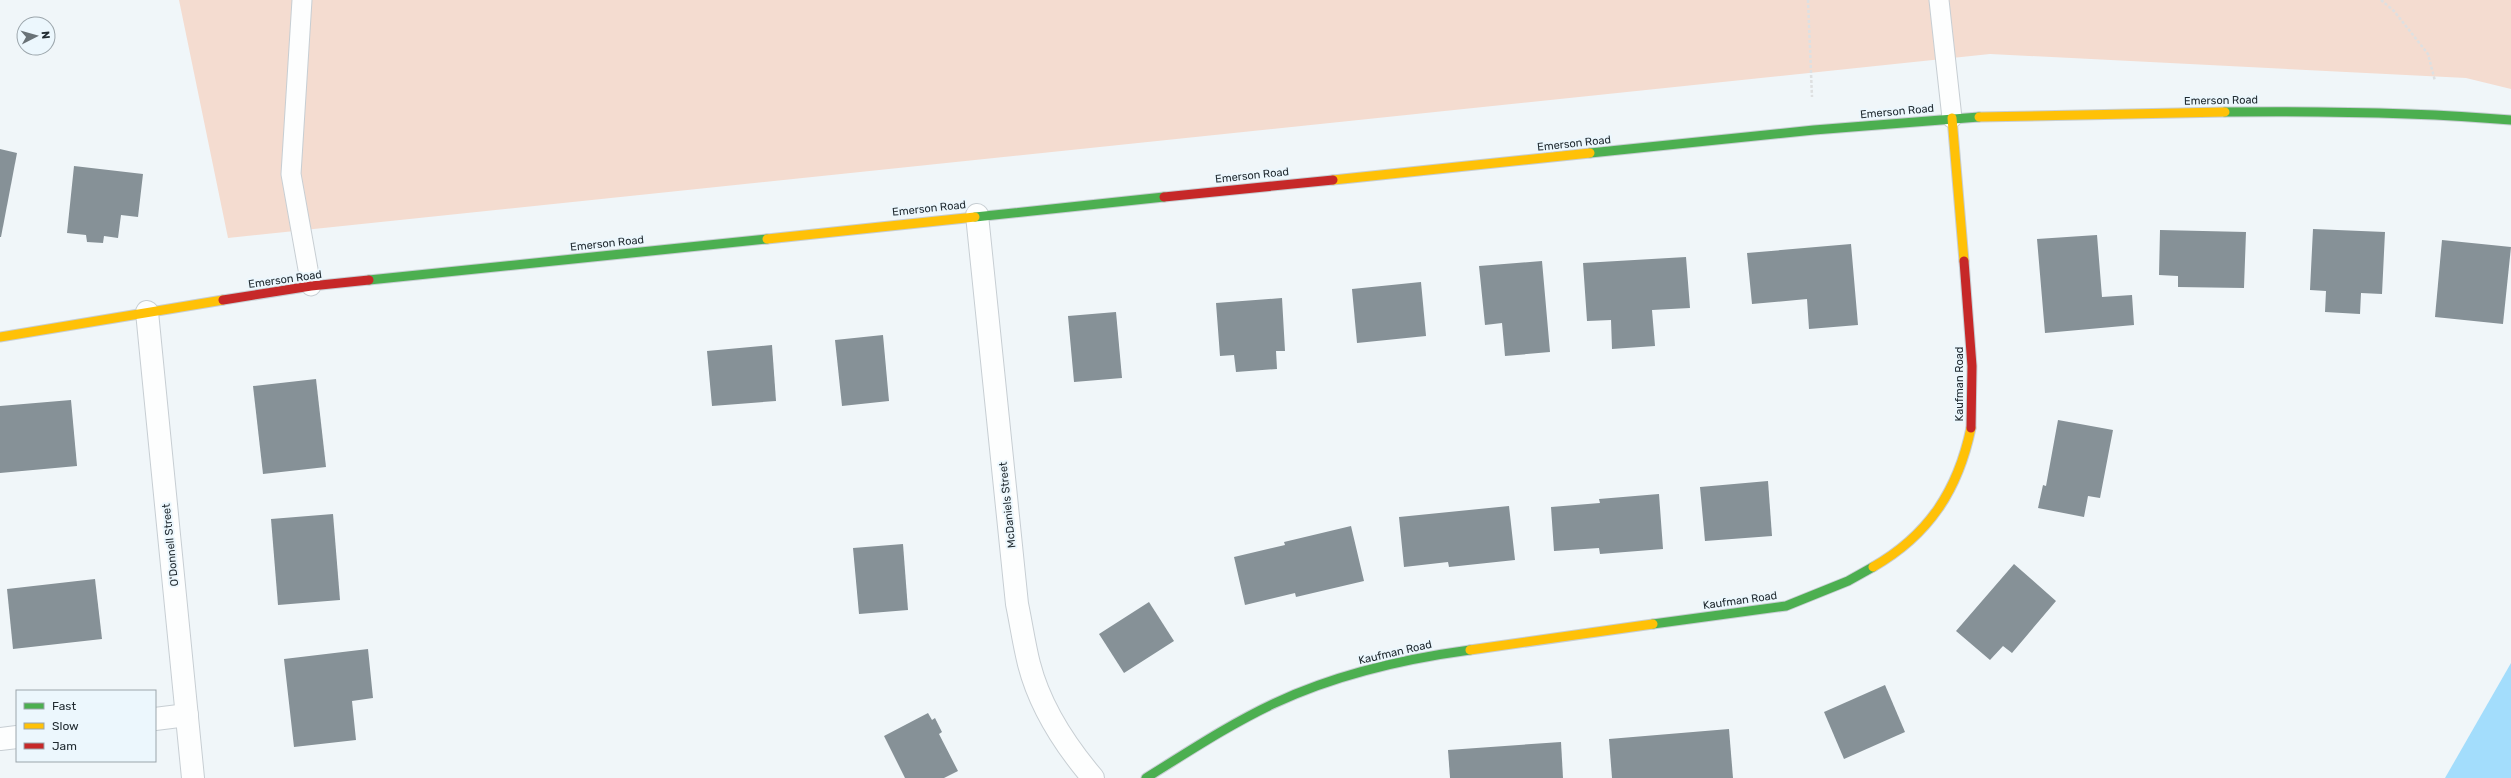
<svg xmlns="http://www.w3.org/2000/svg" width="2511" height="778" font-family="Rubik,sans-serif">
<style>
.green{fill:#f4dcd0}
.water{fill:#a3ddfc}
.building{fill:#869197}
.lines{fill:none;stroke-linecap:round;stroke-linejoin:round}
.lane-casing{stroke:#c7ced3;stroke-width:21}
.street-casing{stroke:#c7ced3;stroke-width:24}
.fast-casing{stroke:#c7ced3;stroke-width:11}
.slow-casing{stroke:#c7ced3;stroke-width:11}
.jam-casing{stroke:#c7ced3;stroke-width:11}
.path{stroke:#dee0e1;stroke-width:2.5;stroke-dasharray:3 2;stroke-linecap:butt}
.lane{stroke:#fdfefe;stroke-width:19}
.street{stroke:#fdfefe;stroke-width:22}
.fast{stroke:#4caf50;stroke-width:9}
.slow{stroke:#ffc107;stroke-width:9}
.jam{stroke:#c62828;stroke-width:9}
.labels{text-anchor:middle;stroke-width:4;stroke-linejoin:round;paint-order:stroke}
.street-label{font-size:11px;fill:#212b31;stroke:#ecf7fd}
</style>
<rect width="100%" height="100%" fill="#f0f6f9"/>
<path class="green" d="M 179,0 L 2511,0 L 2511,89 L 2466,78 L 1990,54 L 228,238 Z"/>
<path class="water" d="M 2511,663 L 2511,778 L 2445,778 Z"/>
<g class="building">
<path d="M 0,149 L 17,153 L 1,237 L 0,237 Z"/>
<path d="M 74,166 L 143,174 L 138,217 L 121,215 L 118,238 L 104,236 L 103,243 L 87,242 L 86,235 L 67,233 Z"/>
<path d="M 2313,229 L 2385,232 L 2382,294 L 2361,293 L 2360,314 L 2325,312 L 2326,291 L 2310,290 Z"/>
<path d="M 2160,230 L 2246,232 L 2244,288 L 2178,287 L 2178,276 L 2159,275 Z"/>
<path d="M 2097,235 L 2102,297 L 2132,295 L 2134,325 L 2045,333 L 2037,239 Z"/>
<path d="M 2442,240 L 2511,247 L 2503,324 L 2435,317 Z"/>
<path d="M 1851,244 L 1858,325 L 1809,329 L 1807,299 L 1752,304 L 1747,253 Z"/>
<path d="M 1686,257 L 1690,308 L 1652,310 L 1655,346 L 1612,349 L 1611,320 L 1587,321 L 1583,263 Z"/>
<path d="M 1542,261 L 1550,352 L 1505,356 L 1502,323 L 1485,325 L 1479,266 Z"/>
<path d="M 1421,282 L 1426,336 L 1357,343 L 1352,289 Z"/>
<path d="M 1282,298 L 1285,351 L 1276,351 L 1277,369 L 1236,372 L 1234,355 L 1220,356 L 1216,303 Z"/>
<path d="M 1116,312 L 1122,378 L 1074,382 L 1068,316 Z"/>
<path d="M 883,335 L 889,401 L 842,406 L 835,340 Z"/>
<path d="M 772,345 L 776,401 L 712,406 L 707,351 Z"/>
<path d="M 316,379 L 326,467 L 263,474 L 253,386 Z"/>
<path d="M 71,400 L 77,466 L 0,473 L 0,406 Z"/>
<path d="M 2058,420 L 2113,430 L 2100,498 L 2088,496 L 2084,517 L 2038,508 L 2043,485 L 2046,486 Z"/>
<path d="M 1768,481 L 1772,536 L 1705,541 L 1700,487 Z"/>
<path d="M 1659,494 L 1663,549 L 1600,554 L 1599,548 L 1554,551 L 1551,507 L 1600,503 L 1599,499 Z"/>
<path d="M 1509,506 L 1515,560 L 1449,567 L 1448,562 L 1404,567 L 1399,517 Z"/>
<path d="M 333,514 L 340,600 L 278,605 L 271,519 Z"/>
<path d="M 1351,526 L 1364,581 L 1296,597 L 1295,593 L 1245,605 L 1234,557 L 1285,545 L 1284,542 Z"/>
<path d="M 903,544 L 908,610 L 859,614 L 853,548 Z"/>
<path d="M 2014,564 L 2056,601 L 2012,653 L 2003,646 L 1990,660 L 1956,631 Z"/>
<path d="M 95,579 L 102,639 L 13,649 L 7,589 Z"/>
<path d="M 1149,602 L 1174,641 L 1124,673 L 1099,634 Z"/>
<path d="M 368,649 L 373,698 L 352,701 L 356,740 L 294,747 L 284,659 Z"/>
<path d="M 1885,685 L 1905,732 L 1844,759 L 1824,712 Z"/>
<path d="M 928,713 L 932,720 L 935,718 L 942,732 L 939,734 L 958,771 L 944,778 L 905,778 L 884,736 Z"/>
<path d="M 1729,729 L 1733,778 L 1612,778 L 1609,739 Z"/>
<path d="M 1561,742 L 1563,778 L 1450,778 L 1448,750 Z"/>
</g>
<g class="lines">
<defs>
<g id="lane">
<path d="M 302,0 L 291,174 L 311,286"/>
<path d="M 1939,0 L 1952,118"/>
</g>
<g id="street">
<path d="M 977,215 L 1017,604 C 1021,623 1024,644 1029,664 C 1040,707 1064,744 1093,778"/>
<path d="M 147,312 L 193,778"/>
<path d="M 155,719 L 187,715"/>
<path d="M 0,739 L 17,737"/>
</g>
<g id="fast">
<path d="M 2225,112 C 2321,111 2416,112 2511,120"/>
<path d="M 1590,153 L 1814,130 L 1979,117"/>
<path d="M 975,217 L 1164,197"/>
<path d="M 369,280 L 767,239"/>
<path d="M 1653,624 L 1786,606 L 1848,581 L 1873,567"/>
<path d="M 1146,778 C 1188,752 1230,724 1275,703 C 1337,674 1403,659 1470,650"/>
</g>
<g id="slow">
<path d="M 1979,117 L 2225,112"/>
<path d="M 1952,118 L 1964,261"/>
<path d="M 1333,180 L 1590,153"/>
<path d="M 767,239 L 975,217"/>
<path d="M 0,337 L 223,300"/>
<path d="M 1873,567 C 1929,535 1958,490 1971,428"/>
<path d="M 1470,650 L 1653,624"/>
</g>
<g id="jam">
<path d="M 1164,197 L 1333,180"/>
<path d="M 1964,261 L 1972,366 L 1971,428"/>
<path d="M 223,300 L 311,286 L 369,280"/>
</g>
</defs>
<use href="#lane" class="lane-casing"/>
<use href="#street" class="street-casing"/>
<use href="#fast" class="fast-casing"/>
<use href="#slow" class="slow-casing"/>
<use href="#jam" class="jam-casing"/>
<g class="path">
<path d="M 1808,0 L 1812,97"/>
<path d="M 2381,0 L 2394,11 L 2428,54 L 2435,81"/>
</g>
<use href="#lane" class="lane"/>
<use href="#street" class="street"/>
<use href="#fast" class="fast"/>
<use href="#slow" class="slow"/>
<use href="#jam" class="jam"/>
</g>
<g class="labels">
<g class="street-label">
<text transform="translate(2221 100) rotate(-1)" y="4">Emerson Road</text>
<text transform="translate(1897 111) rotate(-5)" y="4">Emerson Road</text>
<text transform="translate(1574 143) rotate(-6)" y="4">Emerson Road</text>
<text transform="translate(1252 175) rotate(-6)" y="4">Emerson Road</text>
<text transform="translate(929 208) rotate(-6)" y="4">Emerson Road</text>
<text transform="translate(607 243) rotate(-6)" y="4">Emerson Road</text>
<text transform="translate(285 279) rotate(-8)" y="4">Emerson Road</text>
<text transform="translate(1959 384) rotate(-90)" y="4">Kaufman Road</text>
<text transform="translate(1007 505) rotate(-96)" y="4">McDaniels Street</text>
<text transform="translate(170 545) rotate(-96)" y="4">O'Donnell Street</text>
<text transform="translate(1740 600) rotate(-8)" y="4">Kaufman Road</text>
<text transform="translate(1395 652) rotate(-13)" y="4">Kaufman Road</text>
</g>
</g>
<rect x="16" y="690" width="140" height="72" fill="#ecf7fd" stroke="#9ba5ab"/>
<rect x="24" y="703" width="20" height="6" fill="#4caf50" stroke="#9ba5ab"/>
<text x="52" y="710" font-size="12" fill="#212b31">Fast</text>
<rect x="24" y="723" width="20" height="6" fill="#ffc107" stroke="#9ba5ab"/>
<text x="52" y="730" font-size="12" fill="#212b31">Slow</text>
<rect x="24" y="743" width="20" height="6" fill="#c62828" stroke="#9ba5ab"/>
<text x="52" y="750" font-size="12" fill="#212b31">Jam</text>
<g transform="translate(36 36) rotate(84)"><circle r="19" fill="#ecf7fd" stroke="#9ba5ab"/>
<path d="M0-3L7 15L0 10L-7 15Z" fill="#697277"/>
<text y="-6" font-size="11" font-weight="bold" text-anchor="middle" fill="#212b31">N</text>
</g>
</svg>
